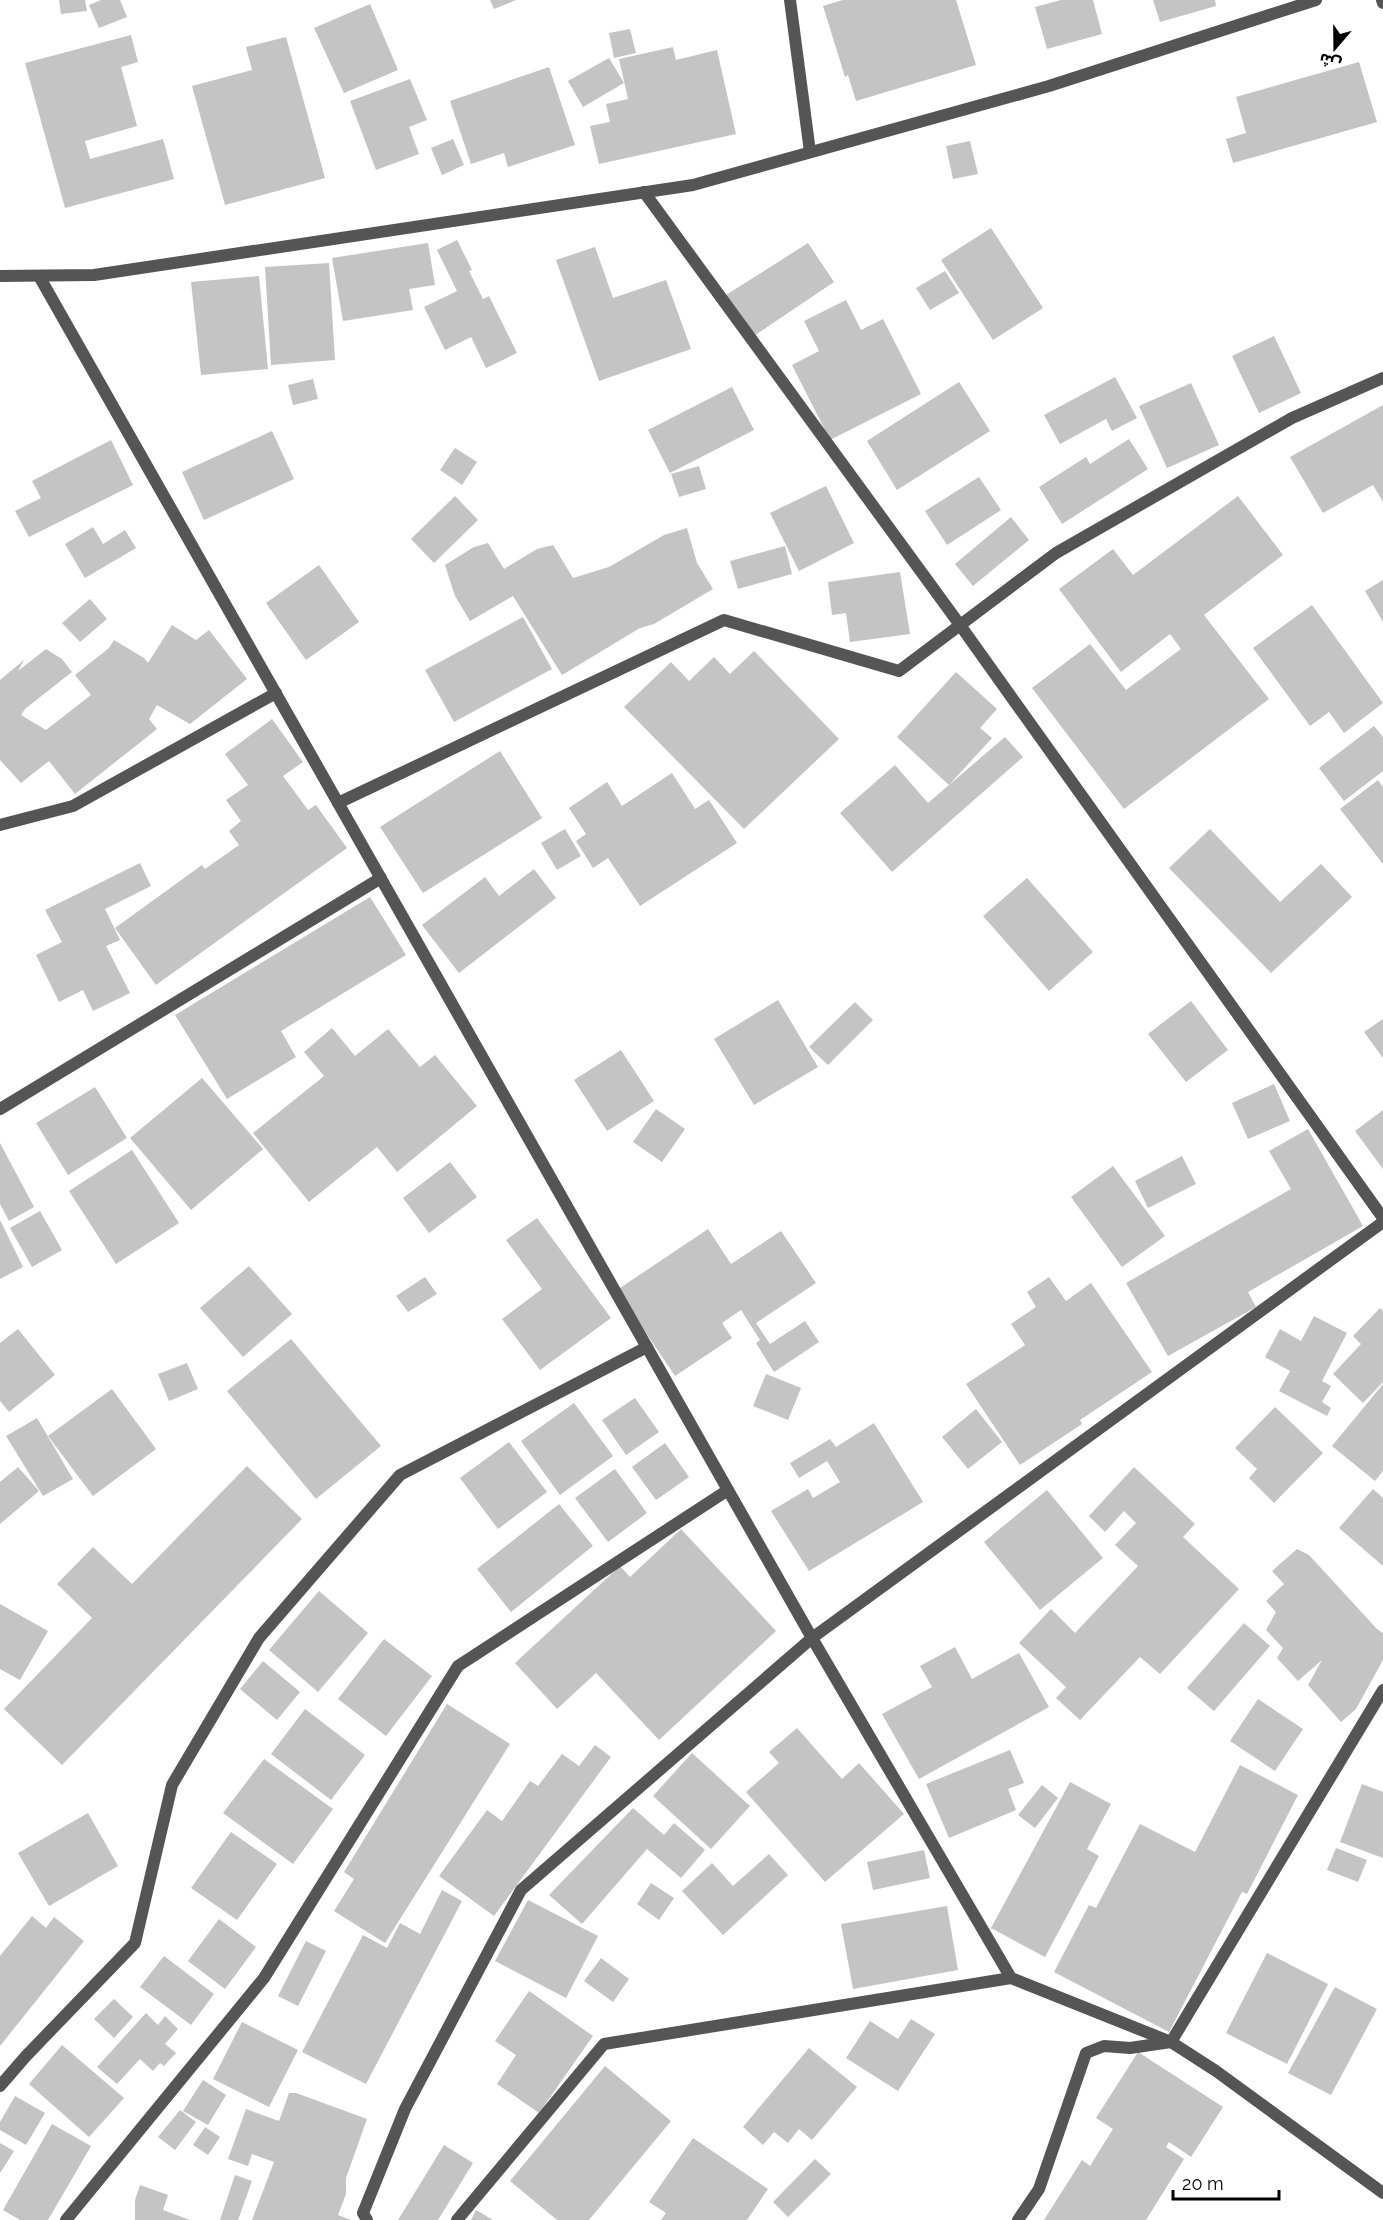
<svg xmlns="http://www.w3.org/2000/svg" width="1383" height="2220" font-family="Raleway,'Noto Sans Arabic',sans-serif">
<style>
.building{fill:#c4c4c4}
.lines{fill:none;stroke-linecap:round;stroke-linejoin:round}
.minor{stroke:#555;stroke-width:12}
</style>
<rect width="100%" height="100%" fill="#fff"/>
<g class="building">
<path d="M 59,0 L 85,0 L 87,11 L 61,14 Z"/>
<path d="M 101,0 L 120,0 L 127,17 L 99,28 L 89,5 Z"/>
<path d="M 490,0 L 516,0 L 494,9 Z"/>
<path d="M 843,0 L 956,0 L 976,65 L 856,101 L 848,75 L 845,77 L 823,6 Z"/>
<path d="M 1061,0 L 1093,0 L 1102,34 L 1047,49 L 1035,7 Z"/>
<path d="M 1153,0 L 1215,0 L 1216,6 L 1160,22 Z"/>
<path d="M 370,4 L 398,70 L 344,93 L 314,28 Z"/>
<path d="M 630,29 L 636,53 L 614,58 L 609,33 Z"/>
<path d="M 131,35 L 138,62 L 121,67 L 137,126 L 85,141 L 90,159 L 163,139 L 174,179 L 65,208 L 25,63 Z"/>
<path d="M 286,37 L 325,178 L 225,205 L 192,86 L 252,70 L 246,47 Z"/>
<path d="M 673,47 L 676,60 L 717,50 L 736,134 L 599,164 L 590,126 L 610,122 L 606,104 L 628,99 L 619,59 Z"/>
<path d="M 609,58 L 624,83 L 583,107 L 568,81 Z"/>
<path d="M 1359,62 L 1377,122 L 1233,163 L 1226,139 L 1246,133 L 1236,97 Z"/>
<path d="M 549,67 L 575,145 L 508,167 L 504,153 L 471,164 L 450,101 Z"/>
<path d="M 410,79 L 427,120 L 409,127 L 419,154 L 376,170 L 350,101 Z"/>
<path d="M 453,139 L 464,165 L 442,175 L 431,148 Z"/>
<path d="M 970,141 L 978,174 L 953,179 L 946,146 Z"/>
<path d="M 991,228 L 1043,308 L 993,340 L 941,260 Z"/>
<path d="M 457,240 L 472,270 L 469,271 L 483,299 L 489,296 L 517,353 L 486,368 L 471,337 L 445,350 L 424,307 L 457,291 L 437,250 Z"/>
<path d="M 428,243 L 435,285 L 409,289 L 413,310 L 343,321 L 332,258 Z"/>
<path d="M 808,243 L 834,282 L 754,336 L 726,295 Z"/>
<path d="M 595,247 L 613,298 L 666,280 L 691,349 L 599,381 L 556,260 Z"/>
<path d="M 329,263 L 335,360 L 271,365 L 265,267 Z"/>
<path d="M 945,271 L 959,293 L 930,310 L 916,288 Z"/>
<path d="M 259,276 L 268,369 L 201,375 L 191,282 Z"/>
<path d="M 846,300 L 861,330 L 883,319 L 921,394 L 830,440 L 792,365 L 819,351 L 804,321 Z"/>
<path d="M 1274,336 L 1301,393 L 1259,413 L 1232,356 Z"/>
<path d="M 1115,377 L 1137,418 L 1112,431 L 1106,419 L 1060,444 L 1044,415 Z"/>
<path d="M 313,379 L 318,399 L 293,405 L 288,385 Z"/>
<path d="M 959,382 L 990,431 L 897,490 L 867,441 Z"/>
<path d="M 1191,383 L 1219,445 L 1167,468 L 1139,406 Z"/>
<path d="M 732,387 L 754,430 L 670,473 L 648,430 Z"/>
<path d="M 1383,405 L 1383,502 L 1373,485 L 1323,513 L 1290,457 Z"/>
<path d="M 272,431 L 294,479 L 204,520 L 182,472 Z"/>
<path d="M 1129,439 L 1148,469 L 1062,524 L 1039,487 L 1086,457 L 1090,464 Z"/>
<path d="M 111,440 L 133,485 L 29,537 L 15,511 L 41,498 L 32,481 Z"/>
<path d="M 455,448 L 477,462 L 462,485 L 440,470 Z"/>
<path d="M 699,466 L 706,489 L 679,497 L 671,474 Z"/>
<path d="M 979,477 L 1001,510 L 947,545 L 925,511 Z"/>
<path d="M 826,486 L 854,543 L 799,571 L 770,513 Z"/>
<path d="M 455,496 L 478,520 L 434,563 L 411,539 Z"/>
<path d="M 1238,496 L 1283,555 L 1204,615 L 1269,699 L 1124,809 L 1032,688 L 1090,644 L 1126,690 L 1181,649 L 1170,634 L 1121,672 L 1059,589 L 1113,549 L 1133,575 Z"/>
<path d="M 1011,517 L 1029,540 L 973,586 L 955,564 Z"/>
<path d="M 93,527 L 103,544 L 125,530 L 136,548 L 85,578 L 65,544 Z"/>
<path d="M 687,528 L 697,563 L 713,589 L 654,624 L 640,628 L 562,675 L 513,596 L 470,621 L 455,596 L 445,565 L 474,547 L 488,543 L 504,569 L 537,549 L 553,545 L 573,578 L 609,567 L 664,535 Z"/>
<path d="M 785,546 L 792,574 L 738,589 L 730,561 Z"/>
<path d="M 319,565 L 359,622 L 306,660 L 266,603 Z"/>
<path d="M 900,572 L 910,634 L 850,642 L 846,613 L 832,615 L 828,582 Z"/>
<path d="M 1383,580 L 1383,622 L 1365,591 Z"/>
<path d="M 90,599 L 107,619 L 80,642 L 62,623 Z"/>
<path d="M 1312,605 L 1383,703 L 1344,733 L 1329,712 L 1310,726 L 1253,648 Z"/>
<path d="M 523,617 L 552,669 L 454,722 L 425,670 Z"/>
<path d="M 172,625 L 196,640 L 209,630 L 247,679 L 190,724 L 157,705 L 149,719 L 157,729 L 75,794 L 49,761 L 21,783 L 0,760 L 0,680 L 24,660 L 18,671 L 46,649 L 62,659 L 72,672 L 25,709 L 21,715 L 46,730 L 91,695 L 75,675 L 109,648 L 114,640 L 144,658 L 148,663 Z"/>
<path d="M 754,651 L 839,739 L 744,829 L 624,707 L 671,662 L 689,681 L 714,657 L 730,674 Z"/>
<path d="M 956,672 L 997,709 L 980,728 L 992,738 L 949,785 L 897,737 Z"/>
<path d="M 272,719 L 303,762 L 283,776 L 308,810 L 316,805 L 347,848 L 156,985 L 115,928 L 202,865 L 205,869 L 239,845 L 229,831 L 241,821 L 226,800 L 248,785 L 225,754 Z"/>
<path d="M 1374,726 L 1383,737 L 1383,771 L 1344,801 L 1319,768 Z"/>
<path d="M 1005,737 L 1023,757 L 892,872 L 840,813 L 895,765 L 928,803 Z"/>
<path d="M 500,751 L 542,818 L 423,893 L 380,827 Z"/>
<path d="M 672,773 L 695,809 L 709,800 L 737,843 L 640,906 L 608,858 L 593,868 L 576,841 L 586,834 L 569,808 L 607,782 L 622,806 Z"/>
<path d="M 1378,780 L 1383,787 L 1383,864 L 1340,809 Z"/>
<path d="M 565,829 L 581,856 L 557,870 L 541,843 Z"/>
<path d="M 1210,829 L 1280,902 L 1321,864 L 1352,897 L 1271,973 L 1169,868 Z"/>
<path d="M 140,863 L 151,886 L 105,909 L 120,940 L 106,946 L 130,993 L 93,1011 L 83,990 L 59,1002 L 36,955 L 62,942 L 45,910 Z"/>
<path d="M 534,869 L 556,898 L 459,973 L 422,925 L 485,877 L 499,896 Z"/>
<path d="M 1027,878 L 1093,952 L 1049,991 L 983,916 Z"/>
<path d="M 370,897 L 406,955 L 281,1031 L 296,1057 L 227,1099 L 175,1015 Z"/>
<path d="M 778,1000 L 818,1067 L 754,1105 L 714,1039 Z"/>
<path d="M 1191,1001 L 1228,1050 L 1186,1082 L 1148,1034 Z"/>
<path d="M 855,1002 L 873,1020 L 828,1065 L 809,1047 Z"/>
<path d="M 1383,1019 L 1383,1058 L 1364,1032 Z"/>
<path d="M 332,1028 L 355,1056 L 388,1029 L 420,1067 L 435,1055 L 477,1106 L 397,1172 L 377,1147 L 309,1202 L 253,1133 L 324,1076 L 304,1052 Z"/>
<path d="M 621,1050 L 654,1101 L 607,1131 L 574,1080 Z"/>
<path d="M 202,1078 L 263,1149 L 191,1210 L 130,1138 Z"/>
<path d="M 1274,1084 L 1290,1121 L 1248,1139 L 1232,1103 Z"/>
<path d="M 95,1087 L 127,1138 L 68,1175 L 36,1123 Z"/>
<path d="M 656,1109 L 685,1129 L 662,1162 L 633,1142 Z"/>
<path d="M 1383,1110 L 1383,1169 L 1355,1131 Z"/>
<path d="M 1308,1129 L 1363,1226 L 1248,1292 L 1256,1307 L 1168,1356 L 1126,1283 L 1291,1189 L 1269,1151 Z"/>
<path d="M 0,1143 L 34,1207 L 9,1221 L 0,1204 Z"/>
<path d="M 132,1150 L 179,1223 L 116,1264 L 69,1191 Z"/>
<path d="M 1182,1156 L 1196,1184 L 1148,1208 L 1135,1181 Z"/>
<path d="M 450,1162 L 477,1197 L 429,1233 L 403,1198 Z"/>
<path d="M 1113,1166 L 1165,1236 L 1122,1267 L 1071,1197 Z"/>
<path d="M 40,1211 L 62,1250 L 32,1267 L 10,1228 Z"/>
<path d="M 537,1218 L 611,1318 L 540,1370 L 502,1319 L 542,1289 L 506,1240 Z"/>
<path d="M 0,1220 L 23,1267 L 0,1279 Z"/>
<path d="M 708,1229 L 731,1264 L 781,1231 L 816,1283 L 756,1323 L 770,1344 L 805,1321 L 819,1342 L 774,1372 L 756,1343 L 760,1340 L 741,1310 L 722,1323 L 732,1338 L 675,1376 L 617,1290 Z"/>
<path d="M 249,1266 L 292,1314 L 243,1357 L 200,1308 Z"/>
<path d="M 425,1277 L 437,1294 L 408,1312 L 396,1296 Z"/>
<path d="M 1049,1277 L 1066,1301 L 1091,1283 L 1152,1372 L 1080,1420 L 1082,1424 L 1020,1465 L 966,1384 L 1025,1345 L 1011,1324 L 1036,1307 L 1027,1292 Z"/>
<path d="M 1380,1308 L 1383,1311 L 1383,1382 L 1363,1403 L 1333,1374 L 1361,1344 L 1353,1336 Z"/>
<path d="M 1314,1316 L 1347,1333 L 1322,1381 L 1331,1386 L 1322,1402 L 1331,1408 L 1327,1416 L 1279,1391 L 1290,1371 L 1265,1357 L 1280,1329 L 1301,1341 Z"/>
<path d="M 18,1329 L 55,1375 L 9,1412 L 0,1401 L 0,1343 Z"/>
<path d="M 291,1339 L 381,1446 L 316,1499 L 227,1391 Z"/>
<path d="M 187,1363 L 198,1389 L 169,1401 L 158,1374 Z"/>
<path d="M 766,1374 L 801,1388 L 788,1420 L 753,1406 Z"/>
<path d="M 1383,1384 L 1383,1471 L 1375,1481 L 1332,1446 Z"/>
<path d="M 112,1389 L 156,1449 L 93,1496 L 48,1436 Z"/>
<path d="M 635,1398 L 659,1432 L 626,1455 L 602,1420 Z"/>
<path d="M 574,1403 L 613,1456 L 560,1495 L 521,1441 Z"/>
<path d="M 1275,1407 L 1323,1453 L 1274,1503 L 1249,1478 L 1257,1469 L 1235,1448 Z"/>
<path d="M 976,1409 L 1002,1442 L 968,1469 L 942,1437 Z"/>
<path d="M 37,1418 L 73,1479 L 43,1496 L 6,1436 Z"/>
<path d="M 874,1423 L 923,1502 L 809,1571 L 771,1511 L 808,1489 L 813,1498 L 840,1482 L 827,1461 L 799,1478 L 790,1463 L 830,1439 L 836,1447 Z"/>
<path d="M 509,1442 L 547,1492 L 498,1529 L 460,1478 Z"/>
<path d="M 665,1443 L 689,1477 L 656,1500 L 632,1467 Z"/>
<path d="M 247,1466 L 302,1519 L 62,1765 L 4,1709 L 92,1618 L 57,1584 L 93,1547 L 132,1584 Z"/>
<path d="M 18,1467 L 39,1491 L 0,1524 L 0,1482 Z"/>
<path d="M 1134,1467 L 1195,1524 L 1183,1537 L 1239,1589 L 1160,1674 L 1140,1657 L 1080,1720 L 1056,1698 L 1066,1687 L 1019,1643 L 1051,1609 L 1075,1633 L 1138,1566 L 1115,1545 L 1136,1523 L 1124,1511 L 1105,1532 L 1089,1516 Z"/>
<path d="M 615,1469 L 647,1513 L 608,1542 L 575,1498 Z"/>
<path d="M 1373,1489 L 1383,1498 L 1383,1566 L 1339,1528 Z"/>
<path d="M 1047,1490 L 1103,1558 L 1040,1610 L 984,1542 Z"/>
<path d="M 559,1504 L 593,1546 L 511,1612 L 477,1569 Z"/>
<path d="M 681,1529 L 776,1631 L 659,1740 L 596,1673 L 557,1709 L 515,1663 L 620,1566 L 630,1577 Z"/>
<path d="M 1297,1549 L 1309,1555 L 1377,1629 L 1383,1633 L 1383,1660 L 1356,1709 L 1341,1722 L 1308,1685 L 1322,1660 L 1298,1681 L 1277,1658 L 1283,1648 L 1266,1630 L 1276,1612 L 1266,1601 L 1284,1584 L 1272,1571 Z"/>
<path d="M 319,1591 L 368,1633 L 318,1692 L 269,1650 Z"/>
<path d="M 0,1604 L 48,1631 L 20,1680 L 0,1669 Z"/>
<path d="M 1244,1623 L 1270,1646 L 1214,1711 L 1187,1688 Z"/>
<path d="M 384,1639 L 432,1676 L 386,1736 L 338,1699 Z"/>
<path d="M 955,1647 L 972,1679 L 1019,1653 L 1049,1707 L 919,1779 L 882,1714 L 932,1687 L 920,1666 Z"/>
<path d="M 263,1661 L 300,1692 L 277,1720 L 240,1689 Z"/>
<path d="M 1258,1699 L 1303,1729 L 1275,1771 L 1230,1741 Z"/>
<path d="M 447,1704 L 510,1744 L 385,1943 L 334,1911 L 354,1879 L 344,1872 Z"/>
<path d="M 305,1709 L 365,1755 L 331,1800 L 271,1754 Z"/>
<path d="M 797,1728 L 842,1779 L 859,1763 L 904,1814 L 825,1882 L 746,1792 L 779,1763 L 769,1752 Z"/>
<path d="M 595,1745 L 611,1757 L 494,1916 L 439,1876 L 487,1810 L 502,1821 L 530,1781 L 538,1786 L 562,1754 L 579,1766 Z"/>
<path d="M 1010,1750 L 1024,1783 L 1008,1789 L 1016,1810 L 949,1838 L 926,1784 Z"/>
<path d="M 692,1753 L 750,1806 L 711,1849 L 653,1796 Z"/>
<path d="M 264,1759 L 333,1809 L 293,1864 L 223,1813 Z"/>
<path d="M 1240,1765 L 1298,1795 L 1247,1894 L 1242,1892 L 1169,2032 L 1054,1972 L 1089,1905 L 1096,1908 L 1140,1824 L 1195,1852 Z"/>
<path d="M 1070,1782 L 1111,1804 L 1087,1849 L 1099,1856 L 1045,1957 L 991,1928 Z"/>
<path d="M 1362,1784 L 1383,1792 L 1383,1858 L 1340,1842 Z"/>
<path d="M 1042,1785 L 1058,1798 L 1035,1828 L 1018,1815 Z"/>
<path d="M 633,1808 L 664,1835 L 674,1823 L 705,1850 L 681,1878 L 647,1849 L 582,1924 L 549,1895 Z"/>
<path d="M 88,1813 L 118,1866 L 49,1906 L 18,1853 Z"/>
<path d="M 231,1832 L 277,1864 L 237,1920 L 191,1888 Z"/>
<path d="M 1336,1848 L 1367,1860 L 1358,1882 L 1327,1870 Z"/>
<path d="M 924,1850 L 930,1878 L 873,1890 L 867,1862 Z"/>
<path d="M 769,1854 L 788,1875 L 723,1935 L 682,1891 L 712,1863 L 733,1886 Z"/>
<path d="M 651,1883 L 674,1898 L 659,1920 L 637,1904 Z"/>
<path d="M 442,1890 L 462,1901 L 366,2084 L 302,2052 L 363,1935 L 387,1948 L 400,1923 L 420,1934 Z"/>
<path d="M 528,1900 L 598,1936 L 566,1998 L 495,1961 Z"/>
<path d="M 947,1906 L 958,1970 L 853,1989 L 841,1924 Z"/>
<path d="M 32,1916 L 46,1928 L 54,1917 L 84,1941 L 0,2046 L 0,1956 Z"/>
<path d="M 219,1919 L 256,1947 L 225,1989 L 188,1961 Z"/>
<path d="M 306,1941 L 326,1951 L 298,2006 L 278,1996 Z"/>
<path d="M 1267,1953 L 1328,1984 L 1287,2064 L 1226,2033 Z"/>
<path d="M 164,1956 L 214,1994 L 191,2025 L 140,1987 Z"/>
<path d="M 601,1958 L 629,1979 L 613,2002 L 584,1981 Z"/>
<path d="M 1335,1987 L 1377,2009 L 1331,2095 L 1288,2073 Z"/>
<path d="M 529,1991 L 593,2036 L 539,2113 L 497,2084 L 516,2055 L 495,2041 Z"/>
<path d="M 114,1999 L 133,2017 L 114,2038 L 94,2019 Z"/>
<path d="M 146,2013 L 158,2025 L 165,2016 L 178,2029 L 165,2044 L 176,2053 L 164,2066 L 160,2063 L 153,2071 L 140,2059 L 117,2084 L 97,2067 Z"/>
<path d="M 911,2019 L 935,2034 L 898,2091 L 846,2058 L 870,2021 L 898,2039 Z"/>
<path d="M 242,2022 L 298,2050 L 269,2107 L 213,2079 Z"/>
<path d="M 62,2045 L 124,2098 L 89,2137 L 29,2084 Z"/>
<path d="M 809,2048 L 857,2087 L 812,2140 L 799,2129 L 788,2143 L 774,2132 L 763,2145 L 743,2127 Z"/>
<path d="M 1138,2052 L 1223,2107 L 1191,2157 L 1169,2142 L 1166,2147 L 1184,2159 L 1146,2220 L 1044,2220 L 1082,2160 L 1090,2166 L 1113,2129 L 1096,2118 Z"/>
<path d="M 605,2066 L 671,2121 L 589,2220 L 557,2220 L 510,2181 Z"/>
<path d="M 203,2080 L 226,2095 L 208,2125 L 183,2111 Z"/>
<path d="M 289,2093 L 296,2093 L 367,2119 L 346,2178 L 346,2194 L 338,2215 L 351,2220 L 252,2220 L 274,2162 L 252,2154 L 248,2166 L 228,2159 L 246,2109 L 279,2121 Z"/>
<path d="M 15,2096 L 45,2113 L 26,2145 L 0,2130 L 0,2122 Z"/>
<path d="M 180,2110 L 196,2122 L 175,2150 L 158,2137 Z"/>
<path d="M 52,2124 L 91,2146 L 48,2220 L 20,2220 L 3,2210 Z"/>
<path d="M 205,2127 L 220,2137 L 208,2155 L 193,2145 Z"/>
<path d="M 693,2138 L 768,2189 L 747,2220 L 661,2220 L 666,2213 L 649,2202 Z"/>
<path d="M 0,2143 L 14,2151 L 0,2173 Z"/>
<path d="M 444,2145 L 473,2163 L 438,2220 L 398,2220 Z"/>
<path d="M 815,2159 L 831,2174 L 788,2217 L 773,2202 Z"/>
<path d="M 235,2175 L 252,2181 L 238,2220 L 220,2220 Z"/>
<path d="M 140,2185 L 168,2195 L 163,2210 L 190,2220 L 135,2220 L 135,2200 Z"/>
<path d="M 476,2210 L 493,2220 L 471,2220 Z"/>
</g>
<g class="lines">
<g class="minor">
<path d="M 790,0 L 810,152"/>
<path d="M 1382,0 L 1383,3"/>
<path d="M 644,192 L 960,625 L 1383,1218"/>
<path d="M 0,276 L 94,275 L 693,185 L 1049,86 L 1316,0"/>
<path d="M 39,276 L 812,1638 L 1011,1978 L 1171,2042 L 1216,2071 L 1383,2193"/>
<path d="M 338,803 L 724,620 L 899,671 L 1056,553 L 1292,418 L 1383,378"/>
<path d="M 0,825 L 73,806 L 276,693"/>
<path d="M 0,1109 L 381,878"/>
<path d="M 0,2086 L 26,2056 L 135,1943 L 172,1785 L 259,1638 L 400,1475 L 647,1347"/>
<path d="M 66,2220 L 264,1978 L 458,1666 L 728,1490"/>
<path d="M 367,2220 L 363,2213 L 405,2109 L 521,1890 L 812,1638 L 1383,1222"/>
<path d="M 457,2220 L 604,2044 L 1011,1978"/>
<path d="M 1018,2220 L 1039,2189 L 1086,2053 L 1104,2046 L 1130,2048 L 1171,2042 L 1383,1690"/>
</g>
</g>
<g transform="translate(1335 48) rotate(200)" stroke="#ffffff" stroke-width="4.5" paint-order="stroke">
<path d="M0-4.5L10 22L0 15L-10 22Z" fill="#000000"/>
<text y="-9" font-size="16" font-weight="bold" text-anchor="middle" fill="#000000">ش</text>
</g>
<path d="M1173 2190v9h106v-9" fill="none" stroke="#000000" stroke-width="3"/>
<text x="1182" y="2190" font-size="18" fill="#000000" stroke="#ffffff" stroke-width="4.5" paint-order="stroke">20 m</text>
</svg>
